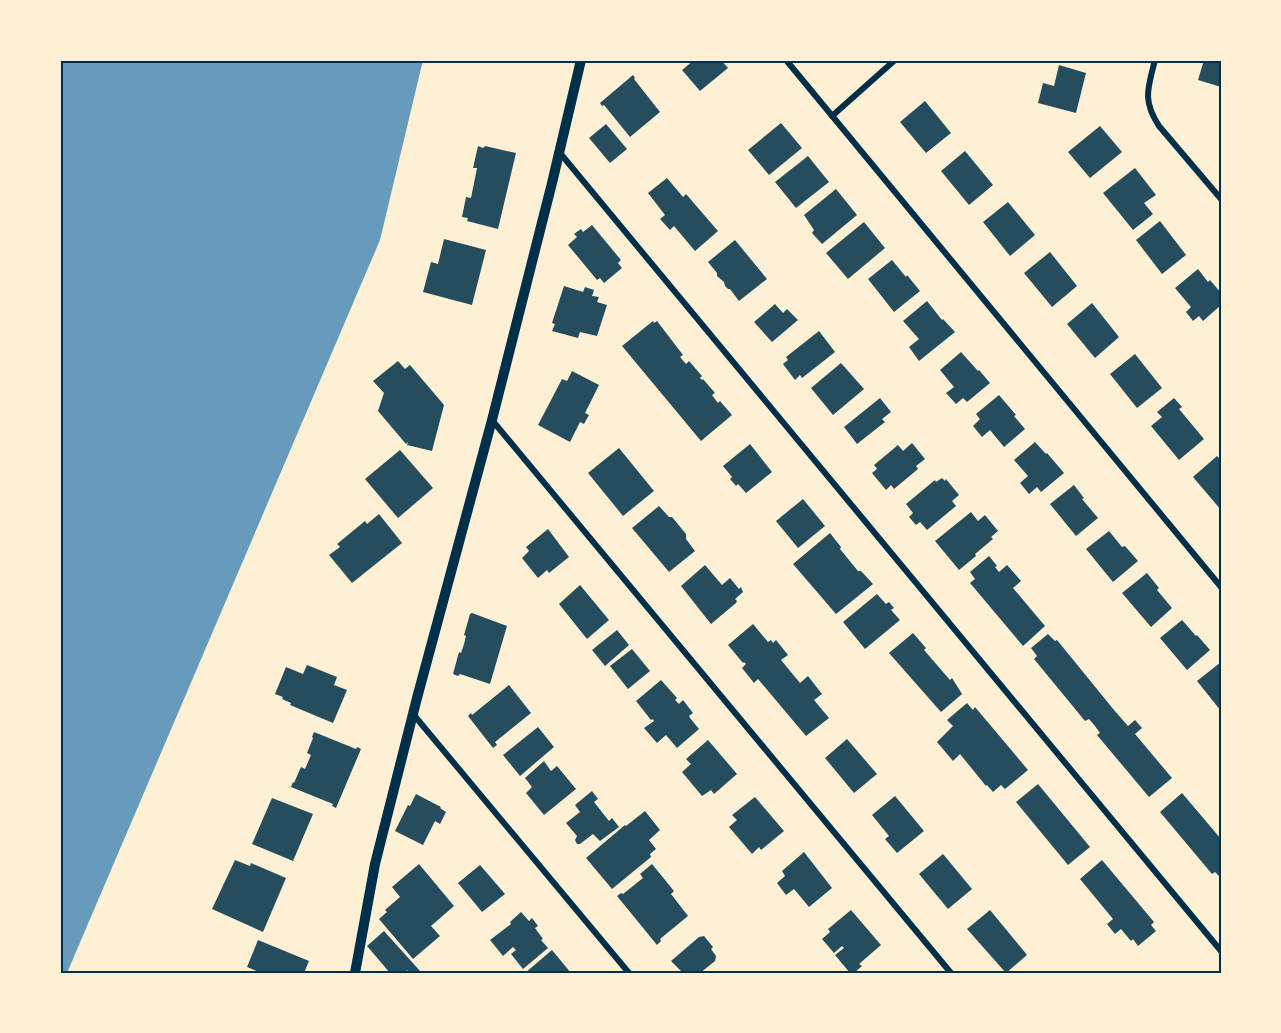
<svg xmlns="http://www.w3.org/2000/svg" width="1281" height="1033" font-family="'Asap Condensed',sans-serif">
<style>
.water{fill:#669bbc}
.building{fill:#264d5e}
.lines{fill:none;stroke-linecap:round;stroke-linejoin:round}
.minor{stroke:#003049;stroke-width:6}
.tertiary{stroke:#003049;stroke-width:10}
.neatline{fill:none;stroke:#003049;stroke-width:2}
</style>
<rect width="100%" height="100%" fill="#fdf0d5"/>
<path class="water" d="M 60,60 L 423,60 L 380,240 L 67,973 L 60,973 Z"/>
<g class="building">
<path d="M 694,60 L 721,60 L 728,68 L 700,91 L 682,70 Z"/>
<path d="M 1204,60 L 1221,60 L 1221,87 L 1198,80 Z"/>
<path d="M 1059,65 L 1086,73 L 1076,113 L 1038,103 L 1043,83 L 1054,86 Z"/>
<path d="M 633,75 L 635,78 L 634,79 L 660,112 L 630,137 L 604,105 L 602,106 L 600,103 Z"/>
<path d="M 925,101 L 951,133 L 926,153 L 900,122 Z"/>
<path d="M 781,123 L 802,148 L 769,175 L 748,150 Z"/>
<path d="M 606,124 L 627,149 L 610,163 L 589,138 Z"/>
<path d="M 1100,126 L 1122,152 L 1090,178 L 1068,152 Z"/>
<path d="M 478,146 L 483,148 L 485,146 L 516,153 L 498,229 L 467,221 L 468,218 L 462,217 L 466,197 L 471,198 L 477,168 L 473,168 Z"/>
<path d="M 965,151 L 993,185 L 969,205 L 941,171 Z"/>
<path d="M 808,156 L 829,182 L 796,208 L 775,182 Z"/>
<path d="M 1135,168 L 1156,195 L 1144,203 L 1153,214 L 1133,230 L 1103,193 Z"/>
<path d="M 667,178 L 683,197 L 686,194 L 718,231 L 695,251 L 674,226 L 670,230 L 660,219 L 665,215 L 648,193 Z"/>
<path d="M 836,189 L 857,215 L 822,244 L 812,233 L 814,230 L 804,215 Z"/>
<path d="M 1008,202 L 1035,235 L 1010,256 L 983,222 Z"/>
<path d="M 1160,221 L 1186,255 L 1162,274 L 1136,240 Z"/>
<path d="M 864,222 L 885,248 L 848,279 L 826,253 Z"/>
<path d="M 592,225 L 621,260 L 618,263 L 622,268 L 604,283 L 600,278 L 597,280 L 568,245 L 577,237 L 574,234 L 581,229 L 583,232 Z"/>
<path d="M 444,239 L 486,250 L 472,305 L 423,292 L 431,262 L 438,264 Z"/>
<path d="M 735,240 L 767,279 L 739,301 L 730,289 L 728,289 L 725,286 L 724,282 L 717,276 L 717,273 L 708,262 Z"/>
<path d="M 1050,252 L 1077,286 L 1052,307 L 1024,273 Z"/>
<path d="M 892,260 L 906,277 L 907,275 L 920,291 L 894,312 L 868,279 Z"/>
<path d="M 1198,269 L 1208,282 L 1210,280 L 1221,293 L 1221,305 L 1203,321 L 1199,316 L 1193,321 L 1186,312 L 1191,307 L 1175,288 Z"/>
<path d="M 564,286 L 583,292 L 585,287 L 594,290 L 592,296 L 599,297 L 597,302 L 607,305 L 597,336 L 580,332 L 578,338 L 552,331 L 555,324 L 552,323 Z"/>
<path d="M 927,301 L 942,320 L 943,319 L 955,332 L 919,361 L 909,347 L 919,339 L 903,321 Z"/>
<path d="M 1092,303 L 1119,337 L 1095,358 L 1067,324 Z"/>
<path d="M 775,304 L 783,313 L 787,309 L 798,320 L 772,342 L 754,322 Z"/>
<path d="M 653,321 L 654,323 L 657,321 L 683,355 L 680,357 L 686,364 L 689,361 L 702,376 L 700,378 L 702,380 L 703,379 L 715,393 L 712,395 L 718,403 L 720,401 L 732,415 L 701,441 L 622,346 Z"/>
<path d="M 819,331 L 835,352 L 802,378 L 800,375 L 795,380 L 783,364 L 788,360 L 786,357 Z"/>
<path d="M 961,352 L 978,371 L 979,370 L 990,383 L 967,402 L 963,398 L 956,404 L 946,393 L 954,387 L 940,370 Z"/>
<path d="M 1135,354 L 1162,388 L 1137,408 L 1110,374 Z"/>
<path d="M 398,361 L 405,369 L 410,365 L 444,405 L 432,451 L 407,445 L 408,442 L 406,444 L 378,411 L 384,393 L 373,381 Z"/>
<path d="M 841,363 L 864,389 L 833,415 L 811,388 Z"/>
<path d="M 572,371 L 599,385 L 585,413 L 589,415 L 584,424 L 580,422 L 570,442 L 538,425 L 562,379 L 567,381 Z"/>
<path d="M 999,395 L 1016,415 L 1014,416 L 1025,429 L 1004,447 L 990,430 L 982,437 L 973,426 L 980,419 L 976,414 Z"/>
<path d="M 880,398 L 891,412 L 882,419 L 885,422 L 857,444 L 844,427 Z"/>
<path d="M 1174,398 L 1182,407 L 1179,409 L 1204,439 L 1179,460 L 1151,426 L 1162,417 L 1157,412 Z"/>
<path d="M 1035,442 L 1046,454 L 1047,453 L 1064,473 L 1041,492 L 1037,487 L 1029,494 L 1020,483 L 1028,476 L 1014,460 Z"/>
<path d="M 912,443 L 925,459 L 916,466 L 918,469 L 894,489 L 891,485 L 886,490 L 872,473 L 877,469 L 874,465 L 898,445 L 903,451 Z"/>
<path d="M 750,444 L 772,472 L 746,493 L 738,484 L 736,486 L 730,479 L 732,477 L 723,466 Z"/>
<path d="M 619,448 L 654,491 L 623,516 L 588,473 Z"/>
<path d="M 400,450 L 433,488 L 398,518 L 365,479 Z"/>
<path d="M 1217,456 L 1221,460 L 1221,510 L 1193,477 Z"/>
<path d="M 942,478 L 945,481 L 946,479 L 959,495 L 952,501 L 956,506 L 927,530 L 920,522 L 916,525 L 909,517 L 913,513 L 906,504 L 935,480 L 936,482 Z"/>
<path d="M 1074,485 L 1084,498 L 1082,499 L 1098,518 L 1076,536 L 1050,504 Z"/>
<path d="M 803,499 L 825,526 L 798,548 L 776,521 Z"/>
<path d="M 659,506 L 669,517 L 672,517 L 686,534 L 686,539 L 695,551 L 669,572 L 632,528 Z"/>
<path d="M 971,512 L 978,521 L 985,515 L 998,531 L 991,537 L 993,539 L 975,554 L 976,556 L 959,570 L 935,541 Z"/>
<path d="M 379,514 L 402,543 L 352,583 L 329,555 L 340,547 L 337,544 L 365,521 L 367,524 Z"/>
<path d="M 548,529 L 569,557 L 549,573 L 547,570 L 538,578 L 522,558 L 529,551 L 526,547 Z"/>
<path d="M 1109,531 L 1122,547 L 1125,546 L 1138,561 L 1113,582 L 1086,549 Z"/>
<path d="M 830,533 L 841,547 L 840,549 L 858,571 L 861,571 L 873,584 L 836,614 L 793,564 Z"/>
<path d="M 989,556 L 997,566 L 995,567 L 999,572 L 1007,565 L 1021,581 L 1013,588 L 1045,626 L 1023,646 L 970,583 L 975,579 L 970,572 Z"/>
<path d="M 705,565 L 722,585 L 730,578 L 739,589 L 741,587 L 743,592 L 735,599 L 737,601 L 736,603 L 711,624 L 681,586 Z"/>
<path d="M 1147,573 L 1159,588 L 1157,590 L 1172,608 L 1151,627 L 1122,593 Z"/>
<path d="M 580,585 L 609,620 L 587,639 L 559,604 Z"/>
<path d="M 877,594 L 886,604 L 889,602 L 894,608 L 891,610 L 900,620 L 865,649 L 843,622 Z"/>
<path d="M 472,613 L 507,626 L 490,684 L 460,674 L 458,676 L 453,674 L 459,652 L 461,653 L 464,644 L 466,636 L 464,635 L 470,614 Z"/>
<path d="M 1182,620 L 1196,636 L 1197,635 L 1210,650 L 1187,670 L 1160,638 Z"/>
<path d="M 753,624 L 768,642 L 771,640 L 773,643 L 776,640 L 788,655 L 781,660 L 800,683 L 808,676 L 822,694 L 814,700 L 829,718 L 806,736 L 758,679 L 754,683 L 742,668 L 746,664 L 744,662 L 743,663 L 728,645 Z"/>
<path d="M 617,630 L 629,645 L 605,666 L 592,650 Z"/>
<path d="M 913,633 L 926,648 L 924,650 L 950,680 L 952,678 L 962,694 L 941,712 L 889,653 Z"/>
<path d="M 1048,634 L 1055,641 L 1057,640 L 1114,710 L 1128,726 L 1135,720 L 1142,728 L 1135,734 L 1172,778 L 1149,797 L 1097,735 L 1100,733 L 1095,726 L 1089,719 L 1085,721 L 1034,659 L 1037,656 L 1031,648 Z"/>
<path d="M 632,649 L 650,671 L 628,689 L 610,666 Z"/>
<path d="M 1221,662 L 1221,711 L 1197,681 Z"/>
<path d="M 307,665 L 337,677 L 334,685 L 347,690 L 333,723 L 290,705 L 291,703 L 282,699 L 283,697 L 275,694 L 286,667 L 303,674 Z"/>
<path d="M 661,680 L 677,698 L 675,700 L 679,704 L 683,700 L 693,713 L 689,716 L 690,718 L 699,729 L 677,748 L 666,735 L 657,743 L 644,728 L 654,721 L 653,719 L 651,720 L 636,701 Z"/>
<path d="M 509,685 L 531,713 L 495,742 L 497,745 L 493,748 L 468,716 L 471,713 L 472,715 Z"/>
<path d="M 967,703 L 973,710 L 975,707 L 1028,770 L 1005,789 L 1001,785 L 993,792 L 987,785 L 986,786 L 960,754 L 953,761 L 937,742 L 953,726 L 947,720 Z"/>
<path d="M 538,727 L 554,747 L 520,776 L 503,755 Z"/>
<path d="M 314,732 L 356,749 L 357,747 L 361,749 L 336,808 L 332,806 L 333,804 L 291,787 L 293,782 L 294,783 L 301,767 L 305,769 L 311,755 L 307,753 L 313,738 L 312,737 Z"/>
<path d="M 847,739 L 877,774 L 854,793 L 825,758 Z"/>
<path d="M 708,740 L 737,774 L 714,794 L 711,790 L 702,796 L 682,772 L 691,764 L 686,759 Z"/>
<path d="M 544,761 L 551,771 L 557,766 L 576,789 L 544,815 L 526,793 L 532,787 L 525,778 Z"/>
<path d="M 1038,784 L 1090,847 L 1068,865 L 1016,802 Z"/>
<path d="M 592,791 L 598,799 L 594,802 L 609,821 L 612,818 L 619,827 L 600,841 L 593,834 L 580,844 L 577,844 L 575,840 L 577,836 L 566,823 L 580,812 L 575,805 Z"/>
<path d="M 1182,793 L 1221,839 L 1221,878 L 1215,872 L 1212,874 L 1160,812 Z"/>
<path d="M 416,794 L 441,807 L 440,808 L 446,812 L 440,824 L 435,821 L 423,845 L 395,831 L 408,805 L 410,806 Z"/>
<path d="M 895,796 L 924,831 L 897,853 L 885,839 L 889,836 L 872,815 Z"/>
<path d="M 755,797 L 784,831 L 761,850 L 759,847 L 752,854 L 729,827 L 737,820 L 732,815 Z"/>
<path d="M 272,798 L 313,814 L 293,861 L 252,844 Z"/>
<path d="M 645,811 L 660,830 L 649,840 L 656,849 L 650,854 L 651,857 L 612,889 L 586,858 L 625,825 L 626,826 Z"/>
<path d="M 804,852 L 832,888 L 809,907 L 794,889 L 786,895 L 777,883 L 785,876 L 782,871 Z"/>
<path d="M 943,854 L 972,889 L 948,909 L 919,874 Z"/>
<path d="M 235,860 L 250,866 L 251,863 L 286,878 L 263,932 L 212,909 Z"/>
<path d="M 1102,860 L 1154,922 L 1151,925 L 1156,931 L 1138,946 L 1133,939 L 1131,941 L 1121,929 L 1115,934 L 1107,924 L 1113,919 L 1080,879 Z"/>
<path d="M 419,864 L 454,906 L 431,926 L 440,936 L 413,959 L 379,919 L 387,912 L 385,910 L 400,897 L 392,887 Z"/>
<path d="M 652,864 L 674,891 L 671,894 L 688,916 L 660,939 L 661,941 L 657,945 L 617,896 L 621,893 L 623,894 L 643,878 L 640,874 Z"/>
<path d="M 480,865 L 505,894 L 482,912 L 458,883 Z"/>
<path d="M 851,910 L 881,945 L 859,964 L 862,966 L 854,973 L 850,973 L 835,955 L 844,948 L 842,946 L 834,953 L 822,939 L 830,932 L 828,929 Z"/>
<path d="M 990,910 L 1027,955 L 1006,973 L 967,929 Z"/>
<path d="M 521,912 L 529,921 L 532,918 L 538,926 L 535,928 L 543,939 L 541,940 L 548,948 L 523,969 L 511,954 L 516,950 L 513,947 L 503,956 L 490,940 L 511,924 L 510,922 Z"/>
<path d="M 384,931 L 420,971 L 418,973 L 409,973 L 407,970 L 404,973 L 390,973 L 367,946 Z"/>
<path d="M 704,936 L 713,947 L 711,949 L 716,956 L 715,961 L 700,973 L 683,973 L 671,961 L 699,937 Z"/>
<path d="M 258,940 L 309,961 L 304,973 L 261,973 L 247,967 Z"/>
<path d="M 552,950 L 571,973 L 525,973 Z"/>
</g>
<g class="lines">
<g class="minor">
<path d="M 786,60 L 1221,587"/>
<path d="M 1155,60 C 1148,88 1142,100 1159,126 L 1221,199"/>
<path d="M 832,116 L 895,60"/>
<path d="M 560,153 L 1221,951"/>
<path d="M 492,420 L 951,973"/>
<path d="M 413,714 L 629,973"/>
</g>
<path class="tertiary" d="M 355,973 L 375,864 L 417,698 L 492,420 L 552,183 L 581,60"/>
</g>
<rect width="1281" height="1033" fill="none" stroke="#fdf0d5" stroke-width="123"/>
<rect x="62" y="62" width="1158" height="910" class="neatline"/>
</svg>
